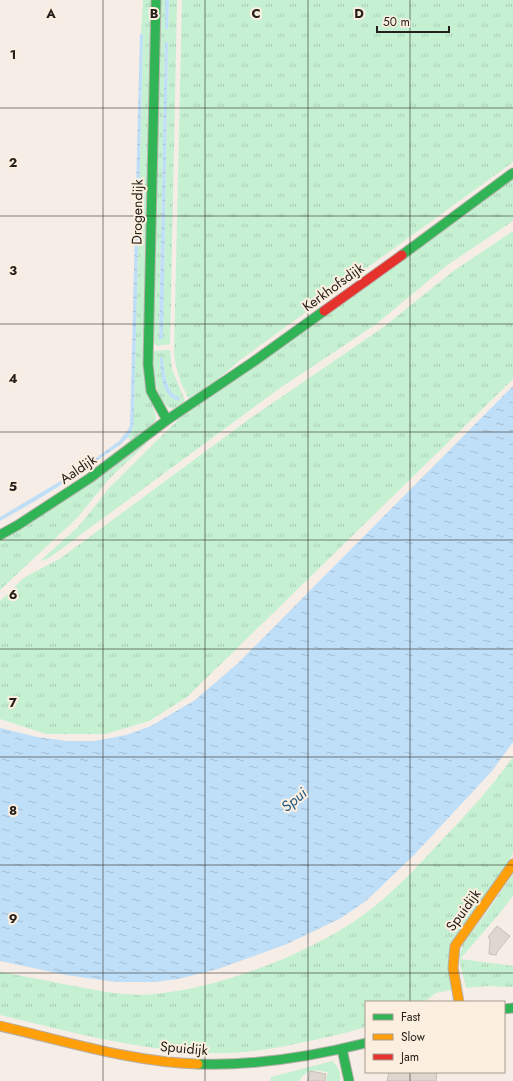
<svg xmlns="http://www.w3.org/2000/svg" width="513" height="1081" font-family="Jost,sans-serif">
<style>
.grass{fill:url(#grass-tufts);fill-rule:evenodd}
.garden{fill:#c5f0d2}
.water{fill:url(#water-ripples)}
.building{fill:#ddd7d0;stroke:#c6c0b9}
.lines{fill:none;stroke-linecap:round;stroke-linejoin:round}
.fast-casing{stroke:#b5afa9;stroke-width:11}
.slow-casing{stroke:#b5afa9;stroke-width:11}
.jam-casing{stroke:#b5afa9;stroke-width:11}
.fast{stroke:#30b455;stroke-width:9}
.slow{stroke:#ff9f0a;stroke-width:9}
.jam{stroke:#e5322d;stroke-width:9}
.grid{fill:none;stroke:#25201b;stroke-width:1;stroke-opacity:0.55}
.labels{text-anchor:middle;stroke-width:4;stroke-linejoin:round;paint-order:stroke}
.street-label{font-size:14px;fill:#25201b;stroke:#fdefdf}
.water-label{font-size:15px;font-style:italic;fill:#1f5983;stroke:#fdefdf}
.grid-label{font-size:13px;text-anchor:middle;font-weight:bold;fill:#25201b;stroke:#fdefdf;stroke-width:4;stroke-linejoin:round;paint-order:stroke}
</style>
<defs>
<pattern id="grass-tufts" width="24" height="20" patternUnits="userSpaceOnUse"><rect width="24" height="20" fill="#c5f0d2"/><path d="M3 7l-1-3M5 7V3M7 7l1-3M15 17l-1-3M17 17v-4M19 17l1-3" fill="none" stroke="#a9ceb4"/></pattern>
<pattern id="water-ripples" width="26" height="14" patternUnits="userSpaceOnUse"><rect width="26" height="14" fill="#bfdef7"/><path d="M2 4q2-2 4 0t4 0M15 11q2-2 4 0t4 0" fill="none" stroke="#a4bed3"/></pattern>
</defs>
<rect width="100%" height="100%" fill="#f6eee6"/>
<g class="grass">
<path d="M 143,0 L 151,0 L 147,388 L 156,416 L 155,422 L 132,443 L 128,437 L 133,429 L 134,416 L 143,35 L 141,34 Z"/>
<path d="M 160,0 L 165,0 L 165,29 L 168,29 L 169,0 L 177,0 L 170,344 L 158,346 L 152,343 ZM 165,42 L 168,43 L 163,339 L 159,339 Z"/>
<path d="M 182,0 L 513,0 L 513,162 L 240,360 L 194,400 L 190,400 C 181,386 176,370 174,354 Z"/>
<path d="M 513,178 L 513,221 L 446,266 L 375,325 L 280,388 L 49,558 L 40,561 L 79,526 L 110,487 L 181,417 Z"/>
<path d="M 513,231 L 513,379 L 187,697 L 149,721 L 106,734 L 46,734 L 0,719 L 0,601 L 25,577 L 61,558 L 252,417 L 385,326 L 452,272 Z"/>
<path d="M 170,350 L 172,369 L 185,401 L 174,409 C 154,406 154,367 152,351 ZM 160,357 L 163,358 C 164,372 165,385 175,397 L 167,393 Z"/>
<path d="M 149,441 L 109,479 L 77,518 L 0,590 L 0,540 Z"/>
<path d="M 513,757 L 513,853 L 502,873 L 462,927 L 451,990 L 436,993 L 424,1002 L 366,1002 L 366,1027 C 343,1034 319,1039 295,1044 C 275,1048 254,1052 233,1053 C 155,1055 75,1033 0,1015 L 0,972 C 23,976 45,980 68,985 C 97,990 125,997 155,994 C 221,988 308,954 362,916 C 386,899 408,876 428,855 C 458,823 488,792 513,757 Z"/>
<path d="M 513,874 L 513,896 L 499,914 L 460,959 L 513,966 L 513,987 L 487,986 L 466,988 L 460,963 L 460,955 L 463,944 L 488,911 Z"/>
</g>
<path class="garden" d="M 332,1061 C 339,1067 341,1072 340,1081 L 326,1081 L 328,1072 C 314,1070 308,1068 299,1081 L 270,1081 L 271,1077 Z"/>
<g class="water">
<path d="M 165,0 L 169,0 L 168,29 L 165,29 Z"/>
<path d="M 140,34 L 143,34 L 134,416 C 134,422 134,428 130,434 C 124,444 112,450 102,457 C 70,480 35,502 0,521 L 0,517 L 84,467 L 119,441 L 128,430 L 130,425 Z"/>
<path d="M 165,42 L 168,42 L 163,339 L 159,339 Z"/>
<path d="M 160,357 L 163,357 C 164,372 165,385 175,396 L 180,397 L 179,401 C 161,397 161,372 160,357 Z"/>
<path d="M 513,386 L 513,742 L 492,771 L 414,855 L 366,901 L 341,918 L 287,944 L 218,969 L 178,979 L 155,982 L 116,982 L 66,975 L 0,961 L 0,728 L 37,737 L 67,741 L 95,741 L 126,735 L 151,726 L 195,700 L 237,664 Z"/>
</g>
<g class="building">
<path d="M 497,926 L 510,936 L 497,952 L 496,955 L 489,954 L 490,939 L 488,937 Z"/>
<path d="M 310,1071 L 326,1074 L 325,1081 L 308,1081 Z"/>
<path d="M 389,1072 L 437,1072 L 436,1081 L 387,1081 Z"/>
</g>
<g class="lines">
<defs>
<g id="fast">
<path d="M 156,0 L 148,364 L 151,391 L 167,420"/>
<path d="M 402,255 L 513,173"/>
<path d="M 0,535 L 18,525 L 90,478 L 167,420 L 253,362 L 324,311"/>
<path d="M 504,1009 L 513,1008"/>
<path d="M 342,1049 L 349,1081"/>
<path d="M 198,1064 C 255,1066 310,1057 366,1043"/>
</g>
<g id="slow">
<path d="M 459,1002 L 453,968 L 455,946 L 513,864"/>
<path d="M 0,1026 C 65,1041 131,1062 198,1064"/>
</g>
<path id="jam" d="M 324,311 L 402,255"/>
</defs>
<use href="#fast" class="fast-casing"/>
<use href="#slow" class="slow-casing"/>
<use href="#jam" class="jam-casing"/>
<use href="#fast" class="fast"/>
<use href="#slow" class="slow"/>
<use href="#jam" class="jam"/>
</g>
<path class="grid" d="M 103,0 L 103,1081M 205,0 L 205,1081M 308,0 L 308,1081M 410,0 L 410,1002M 0,108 L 513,108M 0,216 L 513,216M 0,324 L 513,324M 0,432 L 513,432M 0,540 L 513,540M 0,649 L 513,649M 0,757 L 513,757M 0,865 L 513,865M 0,973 L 513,973M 410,1072 L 410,1081"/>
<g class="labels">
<g class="street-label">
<text transform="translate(137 212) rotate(-89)" y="5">Drogendijk</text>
<text transform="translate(333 287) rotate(-36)" y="5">Kerkhofsdijk</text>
<text transform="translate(78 469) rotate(-34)" y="5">Aaldijk</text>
<text transform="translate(463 910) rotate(-54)" y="5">Spuidijk</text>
<text transform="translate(184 1048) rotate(5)" y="5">Spuidijk</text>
</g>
<g class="water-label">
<text transform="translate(294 800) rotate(-40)" y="5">Spui</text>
</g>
</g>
<g class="grid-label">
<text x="51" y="18">A</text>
<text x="154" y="18">B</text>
<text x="256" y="18">C</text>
<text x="359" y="18">D</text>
<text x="13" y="59">1</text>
<text x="13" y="167">2</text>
<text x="13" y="275">3</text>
<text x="13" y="383">4</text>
<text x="13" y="491">5</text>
<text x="13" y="599">6</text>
<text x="13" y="707">7</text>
<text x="13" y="815">8</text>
<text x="13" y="923">9</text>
</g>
<rect x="365" y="1001" width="140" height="72" fill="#fdefdf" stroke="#a79c91"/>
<rect x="373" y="1014" width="20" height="6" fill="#30b455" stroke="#a79c91"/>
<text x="401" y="1021" font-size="12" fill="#25201b">Fast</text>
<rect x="373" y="1034" width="20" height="6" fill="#ff9f0a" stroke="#a79c91"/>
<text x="401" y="1041" font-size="12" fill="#25201b">Slow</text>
<rect x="373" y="1054" width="20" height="6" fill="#e5322d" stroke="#a79c91"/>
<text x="401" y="1061" font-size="12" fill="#25201b">Jam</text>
<path d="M377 26v6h72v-6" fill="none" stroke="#25201b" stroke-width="2"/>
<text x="383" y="26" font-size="12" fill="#25201b" stroke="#fdefdf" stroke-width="3" paint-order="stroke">50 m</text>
</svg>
